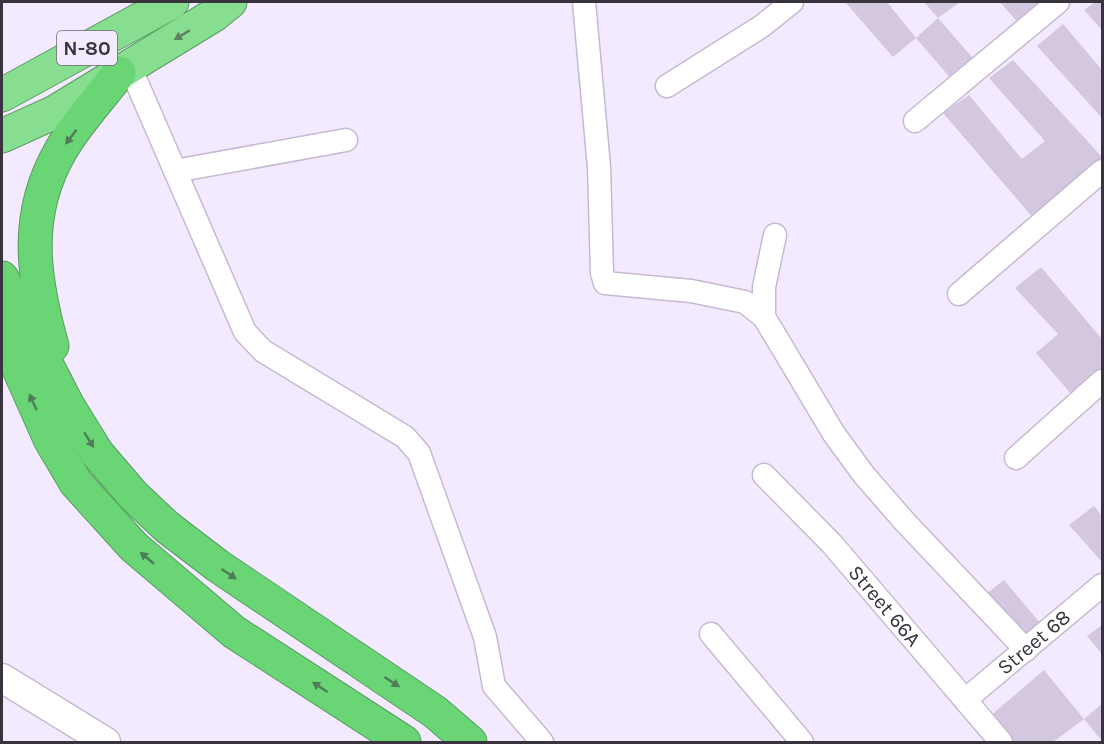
<svg xmlns="http://www.w3.org/2000/svg" width="1104" height="744" font-family="Karla,sans-serif">
<style>
.building{fill:#d4c8e1}
.lines{fill:none;stroke-linecap:round;stroke-linejoin:round}
.minor-casing{stroke:#c5bad2;stroke-width:25}
.tertiary-casing{stroke:#c5bad2;stroke-width:31}
.trunk-casing{stroke:#589c61;stroke-width:35}
.motorway-casing{stroke:#589c61;stroke-width:35}
.minor{stroke:#fff;stroke-width:22}
.tertiary{stroke:#fff;stroke-width:28}
.trunk{stroke:#88de90;stroke-width:33}
.motorway{stroke:#6ad574;stroke-width:33}
.oneway{fill:#5c8062}
.oneway2{fill:#4e7c56}
.labels{text-anchor:middle;stroke-width:4.5;stroke-linejoin:round;paint-order:stroke}
.shield{fill:#f4eaff;stroke:#706a77;stroke-width:1.5}
.shield-label{font-size:20px;font-weight:bold;fill:#38333d}
.street-label{font-size:21px;fill:#38333d;stroke:#f4eaff}
</style>
<rect width="100%" height="100%" fill="#f4eaff"/>
<g class="building">
<path d="M 845,2 L 887,2 L 916,38 L 893,57 Z"/>
<path d="M 924,2 L 960,2 L 938,18 Z"/>
<path d="M 1000,2 L 1045,2 L 1019,24 Z"/>
<path d="M 1095,2 L 1102,2 L 1102,30 L 1084,10 Z"/>
<path d="M 938,18 L 978,64 L 954,82 L 916,38 Z"/>
<path d="M 1063,24 L 1102,70 L 1102,118 L 1037,46 Z"/>
<path d="M 1013,60 L 1102,157 L 1102,162 L 1034,219 L 943,113 L 969,95 L 1022,159 L 1045,141 L 989,78 Z"/>
<path d="M 1041,267 L 1102,339 L 1102,368 L 1071,394 L 1036,353 L 1058,334 L 1015,288 Z"/>
<path d="M 1094,506 L 1102,516 L 1102,562 L 1069,525 Z"/>
<path d="M 1004,580 L 1041,624 L 1019,643 L 979,599 Z"/>
<path d="M 1102,625 L 1102,654 L 1087,636 Z"/>
<path d="M 1044,670 L 1084,719 L 1053,742 L 1014,742 L 990,716 Z"/>
<path d="M 1102,704 L 1102,741 L 1084,719 Z"/>
</g>
<g class="lines">
<defs>
<g id="minor">
<path d="M 584,2 L 599,167 L 602,273 L 605,283 L 691,291 L 745,302 L 764,317"/>
<path d="M 130,67 L 245,332 L 263,351 L 405,437 L 419,453 L 485,637 L 494,686 L 542,742"/>
<path d="M 667,86 L 762,26 L 792,2"/>
<path d="M 915,121 L 1058,2"/>
<path d="M 175,171 L 346,140"/>
<path d="M 775,235 L 764,287 L 764,317 L 834,434 L 864,475 L 905,522 L 1026,650"/>
<path d="M 959,294 L 1102,171"/>
<path d="M 1016,458 L 1102,381"/>
<path id="s1" d="M 764,475 L 832,544 L 1001,742"/>
<path d="M 711,634 L 802,742"/>
<path id="s2" d="M 965,700 L 1102,585"/>
</g>
<path id="tertiary" d="M 2,678 L 106,742"/>
<g id="trunk">
<path d="M 2,95 L 172,2"/>
<path d="M 2,136 L 55,112 L 214,15 L 230,2"/>
</g>
<g id="motorway">
<path d="M 2,278 L 68,406 L 97,453 L 133,495 L 167,527 L 218,566 L 435,712 L 470,742"/>
<path d="M 2,331 L 50,439 L 76,483 L 134,547 L 234,632 L 404,742"/>
<path d="M 52,346 C 33,278 23,215 61,150 C 75,125 101,97 119,73"/>
</g>
</defs>
<use href="#minor" class="minor-casing"/>
<use href="#tertiary" class="tertiary-casing"/>
<use href="#trunk" class="trunk-casing"/>
<use href="#motorway" class="motorway-casing"/>
<use href="#minor" class="minor"/>
<use href="#tertiary" class="tertiary"/>
<use href="#trunk" class="trunk"/>
<use href="#motorway" class="motorway"/>
</g>
<defs><path id="oneway-solid" d="M-6-.8H1V-3.2L6.5 0L1 3.2V.8H-6Z" transform="scale(1.5)"/></defs>
<use class="oneway" href="#oneway-solid" transform="translate(182 35) rotate(149)"/>
<g class="oneway2">
<use href="#oneway-solid" transform="translate(71 137) rotate(127)"/>
<use href="#oneway-solid" transform="translate(33 402) rotate(-115)"/>
<use href="#oneway-solid" transform="translate(89 440) rotate(58)"/>
<use href="#oneway-solid" transform="translate(147 558) rotate(-140)"/>
<use href="#oneway-solid" transform="translate(229 574) rotate(34)"/>
<use href="#oneway-solid" transform="translate(392 682) rotate(33)"/>
<use href="#oneway-solid" transform="translate(320 687) rotate(-147)"/>
</g>
<g class="labels">
<rect class="shield" x="57" y="31" width="60" height="34" rx="4.5"/>
<g class="shield-label">
<text x="87" y="55">N-80</text>
</g>
<g class="street-label">
<text dy="7" stroke="none"><textPath href="#s1" startOffset="178">Street 66A</textPath></text>
<text dy="7" stroke="none"><textPath href="#s2" startOffset="90">Street 68</textPath></text>
</g>
</g>
<rect width="1104" height="744" fill="none" stroke="#38333d" stroke-width="6"/>
</svg>
